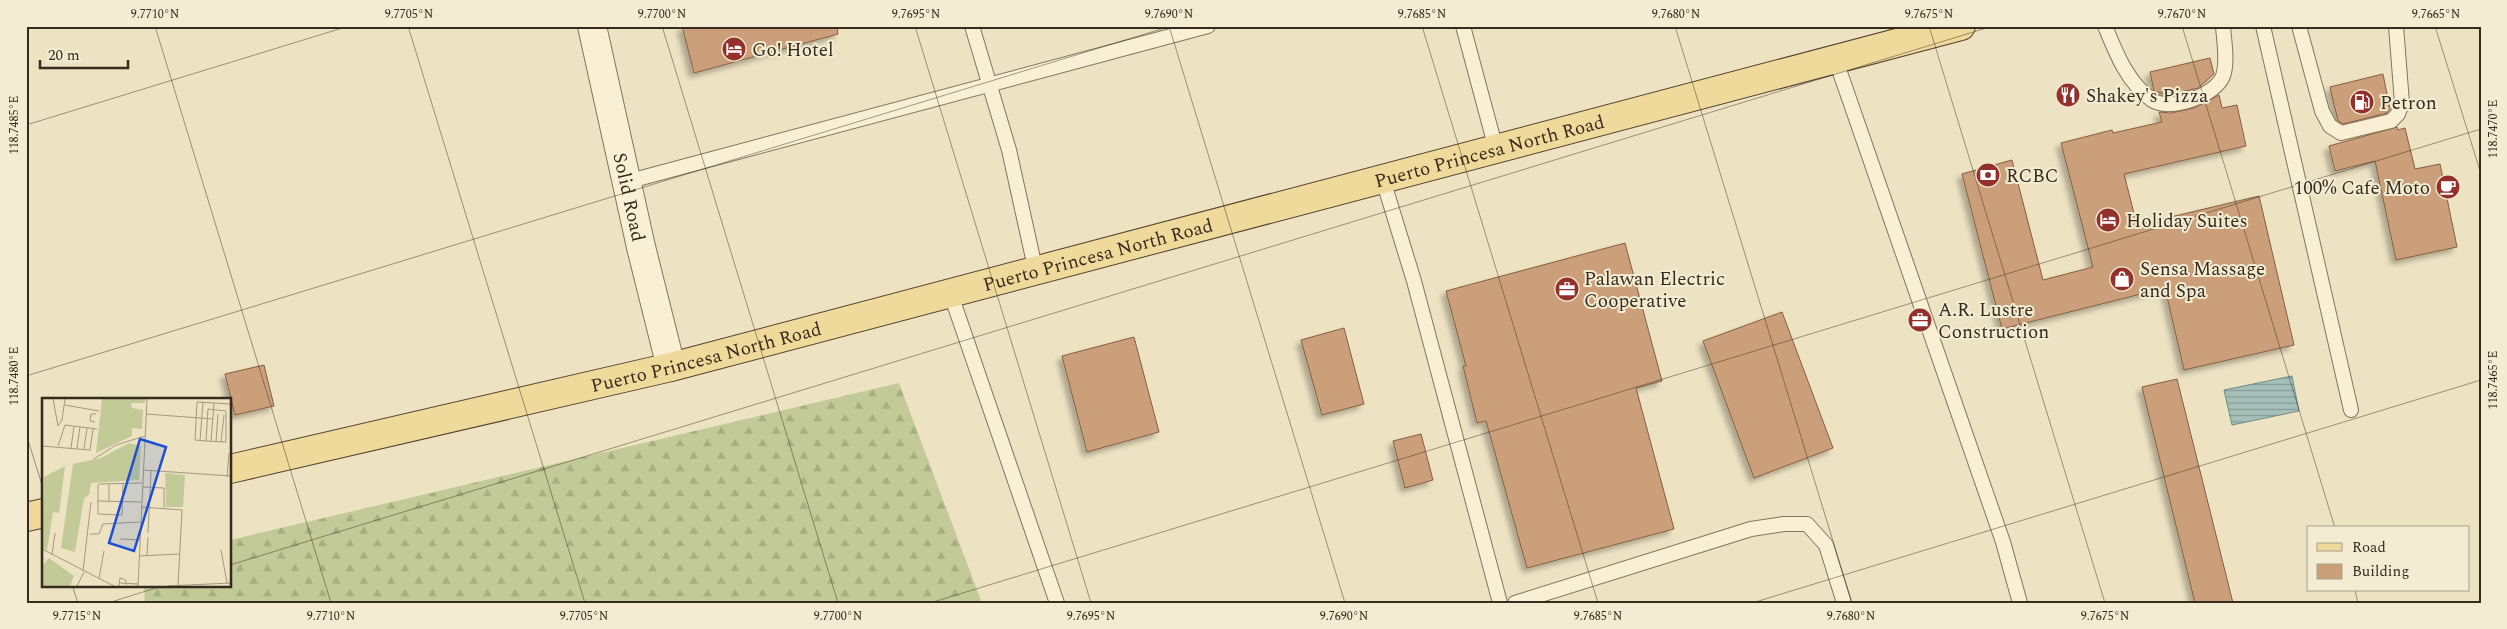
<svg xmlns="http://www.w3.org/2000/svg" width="2507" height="629" font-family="Spectral,serif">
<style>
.forest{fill:url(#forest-firs)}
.water{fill:url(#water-rules);stroke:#6c8d87}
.building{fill:#ca9f79;stroke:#855f40;filter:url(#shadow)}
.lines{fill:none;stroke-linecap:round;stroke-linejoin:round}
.lane-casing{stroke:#86745a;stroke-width:16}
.street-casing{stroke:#86745a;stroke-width:30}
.primary-casing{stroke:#54422e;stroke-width:30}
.lane{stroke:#f8efd5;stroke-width:14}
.street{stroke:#f8efd5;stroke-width:28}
.primary{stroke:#efd99b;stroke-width:28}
.ticks{fill:none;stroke:#362b1e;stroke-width:1;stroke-opacity:0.45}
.labels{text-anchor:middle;stroke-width:4;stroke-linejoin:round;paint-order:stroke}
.poi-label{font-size:19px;fill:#362b1e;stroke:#f4ecd2;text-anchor:start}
.street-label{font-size:19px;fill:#362b1e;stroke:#f4ecd2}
.inset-road{fill:none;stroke:#a49980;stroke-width:1}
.view{fill:#1d4ed8;fill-opacity:0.15;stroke:#1d4ed8;stroke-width:2.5}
.inset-edge{fill:none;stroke:#362b1e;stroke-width:2.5}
.neatline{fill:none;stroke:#362b1e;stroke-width:2}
.ticks-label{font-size:12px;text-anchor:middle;fill:#362b1e}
</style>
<defs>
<pattern id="forest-firs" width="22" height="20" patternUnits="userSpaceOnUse" patternTransform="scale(1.25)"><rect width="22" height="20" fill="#c2ca97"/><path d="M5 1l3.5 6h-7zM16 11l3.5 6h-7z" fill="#a7ae82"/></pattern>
<pattern id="water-rules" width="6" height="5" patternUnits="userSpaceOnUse" patternTransform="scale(1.25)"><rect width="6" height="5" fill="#a5c0b9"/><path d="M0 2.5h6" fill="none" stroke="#879c96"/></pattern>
<filter id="shadow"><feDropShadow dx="-4.5" dy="4.5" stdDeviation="2.5" flood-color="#0004"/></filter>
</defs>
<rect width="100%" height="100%" fill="#ede2c2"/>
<path class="forest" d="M 899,383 L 982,603 L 145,603 L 144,585 L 230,585 L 230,540 Z"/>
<path class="water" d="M 2292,376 L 2299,411 L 2232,425 L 2224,390 Z"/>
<g class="building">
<path d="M 682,26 L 837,26 L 838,34 L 694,73 Z"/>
<path d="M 2210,58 L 2214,74 L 2198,88 L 2169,95 L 2154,91 L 2150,72 Z"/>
<path d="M 2383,74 L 2390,109 L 2387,113 L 2343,124 L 2338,121 L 2330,87 Z"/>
<path d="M 2219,95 L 2222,108 L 2237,105 L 2246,146 L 2124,174 L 2137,225 L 2259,196 L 2294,345 L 2184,370 L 2165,288 L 2002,329 L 1962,174 L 2012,160 L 2043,280 L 2093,267 L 2061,143 L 2112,130 L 2113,133 L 2162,122 L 2159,112 L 2171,113 L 2194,108 Z"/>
<path d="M 2397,127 L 2398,130 L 2405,128 L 2415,169 L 2440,164 L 2457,247 L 2396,260 L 2375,161 L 2335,171 L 2329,146 Z"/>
<path d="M 1625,243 L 1662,381 L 1636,388 L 1674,529 L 1527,568 L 1486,421 L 1477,423 L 1463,366 L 1466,366 L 1446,291 Z"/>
<path d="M 1782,312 L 1833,448 L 1754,478 L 1703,341 Z"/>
<path d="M 1344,328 L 1364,404 L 1322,415 L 1301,340 Z"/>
<path d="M 1134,337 L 1159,432 L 1087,452 L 1062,356 Z"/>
<path d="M 264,365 L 274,406 L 235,415 L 225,374 Z"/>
<path d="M 2177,379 L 2233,603 L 2195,603 L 2142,387 Z"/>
<path d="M 1421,434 L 1433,480 L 1405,488 L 1393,441 Z"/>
</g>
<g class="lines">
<defs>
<g id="lane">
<path d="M 972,26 L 1009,150 L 1036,272"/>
<path d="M 1463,26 L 1496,149"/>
<path d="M 2105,26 C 2116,53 2127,82 2152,100 C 2170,112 2215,96 2223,76 C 2228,62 2224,41 2223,26"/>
<path d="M 2263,26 L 2351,410"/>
<path d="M 2299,26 L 2322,111 L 2330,126 L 2341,133 L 2391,121 L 2398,114 L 2402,103 L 2396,26"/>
<path d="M 1835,58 L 2003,542 L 2020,603"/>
<path d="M 1383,180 L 1414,281 L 1500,603"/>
<path d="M 626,182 L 1208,26"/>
<path d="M 950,292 L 1057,603"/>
<path d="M 1515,603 L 1751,529 L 1784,524 L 1807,524 L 1826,545 L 1844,603"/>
</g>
<g id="street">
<path id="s1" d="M 592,26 L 641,247 L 671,367"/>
</g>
<g id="primary">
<path id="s2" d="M 230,469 L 671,367 L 1961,26"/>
<path d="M 26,517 L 44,513"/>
</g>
</defs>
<use href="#lane" class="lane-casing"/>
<use href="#street" class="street-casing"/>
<use href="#primary" class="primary-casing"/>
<use href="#lane" class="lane"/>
<use href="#street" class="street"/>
<use href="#primary" class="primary"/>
</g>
<path class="ticks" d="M 155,26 L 331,603M 408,26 L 585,603M 662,26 L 838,603M 915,26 L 1091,603M 1169,26 L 1345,603M 1422,26 L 1598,603M 1675,26 L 1852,603M 1929,26 L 2105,603M 2182,26 L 2335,528M 2435,26 L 2481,174M 26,125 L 349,26M 26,376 L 1171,26M 26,434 L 44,491M 230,565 L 1993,26M 72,585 L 78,603M 2355,590 L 2358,603M 108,603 L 165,585M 930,603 L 2481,129M 1752,603 L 2481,380"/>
<defs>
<symbol id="hotel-disc" viewBox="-11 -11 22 22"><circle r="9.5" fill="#94302c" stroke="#f4ecd2"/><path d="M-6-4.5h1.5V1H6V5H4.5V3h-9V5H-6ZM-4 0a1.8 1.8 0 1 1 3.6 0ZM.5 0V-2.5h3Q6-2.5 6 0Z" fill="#fff"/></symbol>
<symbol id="restaurant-disc" viewBox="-11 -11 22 22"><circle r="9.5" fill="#94302c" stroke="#f4ecd2"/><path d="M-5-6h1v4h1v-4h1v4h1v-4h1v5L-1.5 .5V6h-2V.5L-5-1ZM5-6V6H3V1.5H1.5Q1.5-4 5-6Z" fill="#fff"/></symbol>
<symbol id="fuel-disc" viewBox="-11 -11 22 22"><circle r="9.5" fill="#94302c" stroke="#f4ecd2"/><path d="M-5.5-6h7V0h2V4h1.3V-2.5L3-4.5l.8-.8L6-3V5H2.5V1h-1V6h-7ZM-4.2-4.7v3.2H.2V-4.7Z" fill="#fff"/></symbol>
<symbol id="bank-disc" viewBox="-11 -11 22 22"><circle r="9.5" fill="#94302c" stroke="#f4ecd2"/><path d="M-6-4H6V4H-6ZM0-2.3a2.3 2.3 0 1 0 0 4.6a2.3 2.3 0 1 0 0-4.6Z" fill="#fff"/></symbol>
<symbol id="cafe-disc" viewBox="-11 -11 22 22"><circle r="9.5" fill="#94302c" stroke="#f4ecd2"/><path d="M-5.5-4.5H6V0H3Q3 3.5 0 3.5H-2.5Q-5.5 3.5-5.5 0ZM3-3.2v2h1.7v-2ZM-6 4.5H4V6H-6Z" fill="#fff"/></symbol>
<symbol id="shop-disc" viewBox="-11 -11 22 22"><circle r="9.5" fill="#94302c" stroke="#f4ecd2"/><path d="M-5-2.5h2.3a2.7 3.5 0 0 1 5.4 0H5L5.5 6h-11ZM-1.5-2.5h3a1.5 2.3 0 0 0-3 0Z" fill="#fff"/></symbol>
<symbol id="office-disc" viewBox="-11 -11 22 22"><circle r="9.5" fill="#94302c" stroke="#f4ecd2"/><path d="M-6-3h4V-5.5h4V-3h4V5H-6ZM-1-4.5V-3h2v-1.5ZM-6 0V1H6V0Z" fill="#fff"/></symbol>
</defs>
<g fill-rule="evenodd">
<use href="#hotel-disc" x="720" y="35" width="28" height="28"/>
<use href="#restaurant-disc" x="2054" y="81" width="28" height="28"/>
<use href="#fuel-disc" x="2348" y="88" width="28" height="28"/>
<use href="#bank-disc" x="1974" y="161" width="28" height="28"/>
<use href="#cafe-disc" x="2434" y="173" width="28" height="28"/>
<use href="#hotel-disc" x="2094" y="206" width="28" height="28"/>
<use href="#shop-disc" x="2108" y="265" width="28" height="28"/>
<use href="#office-disc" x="1553" y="275" width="28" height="28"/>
<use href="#office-disc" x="1906" y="306" width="28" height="28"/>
</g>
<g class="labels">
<g class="poi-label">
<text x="752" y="56">Go! Hotel</text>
<text x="2086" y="102">Shakey's Pizza</text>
<text x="2380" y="109">Petron</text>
<text x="2006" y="182">RCBC</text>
<text x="2430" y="194" text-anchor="end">100% Cafe Moto</text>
<text x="2126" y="227">Holiday Suites</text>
<text x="2140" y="275">Sensa Massage<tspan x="2140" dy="22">and Spa</tspan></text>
<text x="1584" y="285">Palawan Electric<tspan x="1584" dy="22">Cooperative</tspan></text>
<text x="1938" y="316">A.R. Lustre<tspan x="1938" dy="22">Construction</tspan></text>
</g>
<g class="street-label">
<text dy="7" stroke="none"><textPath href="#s2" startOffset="1299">Puerto Princesa North Road</textPath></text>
<text dy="7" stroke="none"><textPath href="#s1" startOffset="175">Solid Road</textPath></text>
<text dy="7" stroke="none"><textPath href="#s2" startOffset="894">Puerto Princesa North Road</textPath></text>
<text dy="7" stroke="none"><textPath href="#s2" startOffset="489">Puerto Princesa North Road</textPath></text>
</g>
</g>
<g transform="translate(42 398)">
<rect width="189" height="189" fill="#ede2c2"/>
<path d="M 23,68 L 17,115 L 11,114 L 5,153 L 0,149 L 2,79 ZM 123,75 L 143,77 L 141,109 L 124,109 Z" fill="#c2ca97"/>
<path d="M 60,1 L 103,1 L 103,5 L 89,5 L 90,10 L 101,12 L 100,31 L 90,30 L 90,38 L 54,55 ZM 87,45 L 99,48 L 97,82 L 49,85 L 47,97 L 42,100 L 33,154 L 19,150 L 31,66 L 59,60 ZM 7,160 L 32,178 L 28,188 L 0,188 L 0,168 Z" fill="#c2ca97"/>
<path class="inset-road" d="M 11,1 L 16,28M 23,7 L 57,13M 104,16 L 171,21M 53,24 L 48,23 L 49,16 L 54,16M 16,28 L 20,22 L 23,1M 158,43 L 161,4M 164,43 L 166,11 L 184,13 L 184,44 L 164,43 L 153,42 L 155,4 L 189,6M 169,43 L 172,5M 174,44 L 176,16M 179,44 L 182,17M 0,48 L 48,52 L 51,31M 16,48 L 23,27 L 55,31M 29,50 L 32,28M 35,50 L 38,29M 42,51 L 45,30M 52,61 L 74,47 L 103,38M 101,72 L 189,78M 185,79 L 187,55M 81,85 L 80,117 L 56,116 L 56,87 L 57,86 L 100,85M 67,86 L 67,103M 101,89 L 122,90 L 122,110M 55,103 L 99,104M 99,109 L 140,112 L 136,188M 106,135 L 109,73M 48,136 L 57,136 L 61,126 L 98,124M 78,141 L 98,142M 0,151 L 72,188M 179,152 L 185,185M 10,157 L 13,135M 97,158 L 137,156M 105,158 L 106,139M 41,173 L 49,104M 57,181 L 62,153M 78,185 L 96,186M 35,188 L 42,174M 77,188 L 78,180 L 84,182 L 84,187M 96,188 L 105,1M 125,188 L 189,185"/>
<path class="view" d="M 98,41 L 124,49 L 92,153 L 67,145 Z"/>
<rect width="189" height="189" class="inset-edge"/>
</g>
<rect width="2507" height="629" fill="none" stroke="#f4ecd2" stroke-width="55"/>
<rect x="2307" y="526" width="162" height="65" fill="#f4ecd2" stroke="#a89f8a"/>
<rect x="2317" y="543" width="25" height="8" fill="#efd99b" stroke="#a89f8a"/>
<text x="2352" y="552" font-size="15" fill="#362b1e">Road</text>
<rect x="2317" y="564" width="25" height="15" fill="#ca9f79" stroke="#a89f8a"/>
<text x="2352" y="576" font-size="15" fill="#362b1e">Building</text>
<path d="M40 60v8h88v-8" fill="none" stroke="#362b1e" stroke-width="2.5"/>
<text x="48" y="60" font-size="15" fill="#362b1e" stroke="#f4ecd2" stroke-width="4" paint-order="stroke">20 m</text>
<rect x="28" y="28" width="2452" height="574" class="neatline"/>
<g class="ticks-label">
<text x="155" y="18">9.7710°N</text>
<text x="409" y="18">9.7705°N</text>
<text x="662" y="18">9.7700°N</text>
<text x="916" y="18">9.7695°N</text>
<text x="1169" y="18">9.7690°N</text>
<text x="1422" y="18">9.7685°N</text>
<text x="1676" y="18">9.7680°N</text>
<text x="1929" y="18">9.7675°N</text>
<text x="2182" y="18">9.7670°N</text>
<text x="2436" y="18">9.7665°N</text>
<text transform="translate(14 125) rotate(-90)" y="4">118.7485°E</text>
<text transform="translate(2493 129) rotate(-90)" y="4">118.7470°E</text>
<text transform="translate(14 376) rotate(-90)" y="4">118.7480°E</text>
<text transform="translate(2493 380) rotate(-90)" y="4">118.7465°E</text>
<text x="77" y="620">9.7715°N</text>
<text x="331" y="620">9.7710°N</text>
<text x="584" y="620">9.7705°N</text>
<text x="838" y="620">9.7700°N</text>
<text x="1091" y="620">9.7695°N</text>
<text x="1344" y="620">9.7690°N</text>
<text x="1598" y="620">9.7685°N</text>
<text x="1851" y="620">9.7680°N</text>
<text x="2105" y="620">9.7675°N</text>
</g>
</svg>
